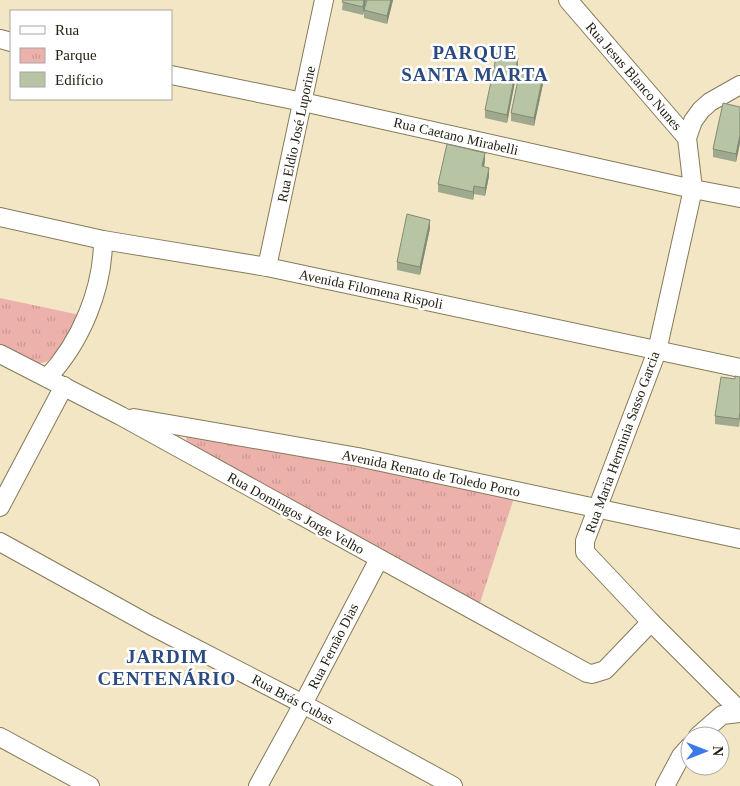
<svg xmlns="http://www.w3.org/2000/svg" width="740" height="786" font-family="'Times New Roman',serif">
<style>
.park{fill:url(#park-tufts)}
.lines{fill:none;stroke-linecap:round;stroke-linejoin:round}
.street-casing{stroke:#857a5a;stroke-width:20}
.street{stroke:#fff;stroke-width:18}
.wall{fill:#9ea98d}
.shaded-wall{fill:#818a73}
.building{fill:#b8c5a4;stroke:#818a73}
.labels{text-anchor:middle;stroke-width:5;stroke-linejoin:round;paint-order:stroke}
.street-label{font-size:14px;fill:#252013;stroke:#fff}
.district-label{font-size:19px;font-weight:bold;letter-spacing:1px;fill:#2b4a81;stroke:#fff}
</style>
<defs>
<pattern id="park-tufts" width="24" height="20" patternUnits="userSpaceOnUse" patternTransform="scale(1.25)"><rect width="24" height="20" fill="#edb1ac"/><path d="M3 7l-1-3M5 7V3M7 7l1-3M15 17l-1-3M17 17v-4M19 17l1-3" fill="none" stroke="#cb9893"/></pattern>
</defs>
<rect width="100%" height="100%" fill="#f2e6c4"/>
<g class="park">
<path d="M 0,298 L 80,315 C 72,329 58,364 39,363 C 26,362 11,351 0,345 Z"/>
<path d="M 190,433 L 514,498 L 478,609 L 188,442 L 186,439 L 187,435 Z"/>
</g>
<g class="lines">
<defs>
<g id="street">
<path d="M 568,0 L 687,138"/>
<path d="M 0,39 L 11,42"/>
<path d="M 171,75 L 303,102 L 693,189 L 740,198"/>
<path d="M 740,85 L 710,102 L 701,110 L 693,121 L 687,138 L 693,189 L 657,351 L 585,541 L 585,552 L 651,622 L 740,711"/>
<path d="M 0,217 L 103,240 L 267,267 L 740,368"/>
<path d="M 267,267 L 324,0"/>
<path d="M 0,354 L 121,416 L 587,673 L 592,674 L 605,670 L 651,622"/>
<path d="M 47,378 C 81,342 103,289 103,240"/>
<path d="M 134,418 L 358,457 L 740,539"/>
<path d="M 0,507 L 64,386"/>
<path d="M 0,542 L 150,625 L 303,704 L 453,786"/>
<path d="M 698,736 L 722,715 L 740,713"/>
<path d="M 0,737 L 90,786"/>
<path d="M 258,786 L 303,704 L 379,559"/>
<path d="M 665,786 L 681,756 L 690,746"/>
</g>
</defs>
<use href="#street" class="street-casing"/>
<use href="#street" class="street"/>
</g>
<g class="wall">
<path d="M 343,0 L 366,0 L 363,15 L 342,10 Z"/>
<path d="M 367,0 L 393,0 L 387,24 L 364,18 L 364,10 Z"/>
<path d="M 518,66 L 507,123 L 485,118 L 485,110 Z"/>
<path d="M 544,79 L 534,126 L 511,121 L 511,113 Z"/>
<path d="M 740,107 L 740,143 L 736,162 L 713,157 L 713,149 Z"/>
<path d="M 485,161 L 484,167 L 489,176 L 485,196 L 474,194 L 473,200 L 438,192 L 438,184 Z"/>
<path d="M 430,228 L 420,275 L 397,270 L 397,262 Z"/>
<path d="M 740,377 L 740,420 L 739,427 L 715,424 L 715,416 L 735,379 Z"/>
</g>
<g class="shaded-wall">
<path d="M 364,0 L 366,0 L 363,15 L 363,7 Z"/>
<path d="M 391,0 L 393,0 L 387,24 L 387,16 Z"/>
<path d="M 518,58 L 518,66 L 507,123 L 507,115 Z"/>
<path d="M 544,71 L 544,79 L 534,126 L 534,118 Z"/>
<path d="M 740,135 L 740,143 L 736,162 L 736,154 Z"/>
<path d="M 485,153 L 485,161 L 482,174 L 482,166 Z"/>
<path d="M 489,168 L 489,176 L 485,196 L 485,188 Z"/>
<path d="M 474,186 L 474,194 L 473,200 L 473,192 Z"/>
<path d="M 430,220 L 430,228 L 420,275 L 420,267 Z"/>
</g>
<g class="building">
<path d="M 343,0 L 364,0 L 363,7 L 342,2 Z"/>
<path d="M 367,0 L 391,0 L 387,16 L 364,10 Z"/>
<path d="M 497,53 L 518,58 L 507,115 L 485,110 Z"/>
<path d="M 521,66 L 544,71 L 534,118 L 511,113 Z"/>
<path d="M 723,103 L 740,107 L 740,135 L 736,154 L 713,149 Z"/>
<path d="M 447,144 L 485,153 L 482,166 L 489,168 L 485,188 L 474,186 L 473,192 L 438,184 Z"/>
<path d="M 407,214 L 430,220 L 420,267 L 397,262 Z"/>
<path d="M 735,376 L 740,377 L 740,412 L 739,419 L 715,416 L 721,377 L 735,379 Z"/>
</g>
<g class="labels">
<g class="street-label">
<text transform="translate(634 76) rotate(49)" y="5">Rua Jesus Blanco Nunes</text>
<text transform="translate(296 134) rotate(-78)" y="5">Rua Eldio José Luporine</text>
<text transform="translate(456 136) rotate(13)" y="5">Rua Caetano Mirabelli</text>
<text transform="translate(371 289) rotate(12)" y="5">Avenida Filomena Rispoli</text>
<text transform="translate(622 442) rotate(-70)" y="5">Rua Maria Herminia Sasso Garcia</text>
<text transform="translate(431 473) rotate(12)" y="5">Avenida Renato de Toledo Porto</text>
<text transform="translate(296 513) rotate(29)" y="5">Rua Domingos Jorge Velho</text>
<text transform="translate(333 646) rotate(-63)" y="5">Rua Fernão Dias</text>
<text transform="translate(293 699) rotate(28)" y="5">Rua Brás Cubas</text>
</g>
<g class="district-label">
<text x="475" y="59">PARQUE<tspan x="475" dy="22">SANTA MARTA</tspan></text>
<text x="167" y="663">JARDIM<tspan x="167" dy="22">CENTENÁRIO</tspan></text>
</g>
</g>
<rect x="10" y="10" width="162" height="90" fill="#ffffff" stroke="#a8a6a1"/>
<rect x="20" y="26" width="25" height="8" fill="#ffffff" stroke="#a8a6a1"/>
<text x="55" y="35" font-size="15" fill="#252013">Rua</text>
<rect x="20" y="48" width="25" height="15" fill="url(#park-tufts)" stroke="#a8a6a1"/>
<text x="55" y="60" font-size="15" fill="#252013">Parque</text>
<rect x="20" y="72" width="25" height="15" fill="#b8c5a4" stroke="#a8a6a1"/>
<text x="55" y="85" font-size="15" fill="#252013">Edifício</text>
<g transform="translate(705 751) rotate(90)"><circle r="24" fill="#ffffff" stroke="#a8a6a1"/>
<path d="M0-4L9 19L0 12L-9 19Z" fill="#3c7ae9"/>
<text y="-8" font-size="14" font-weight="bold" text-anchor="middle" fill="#252013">N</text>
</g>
</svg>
